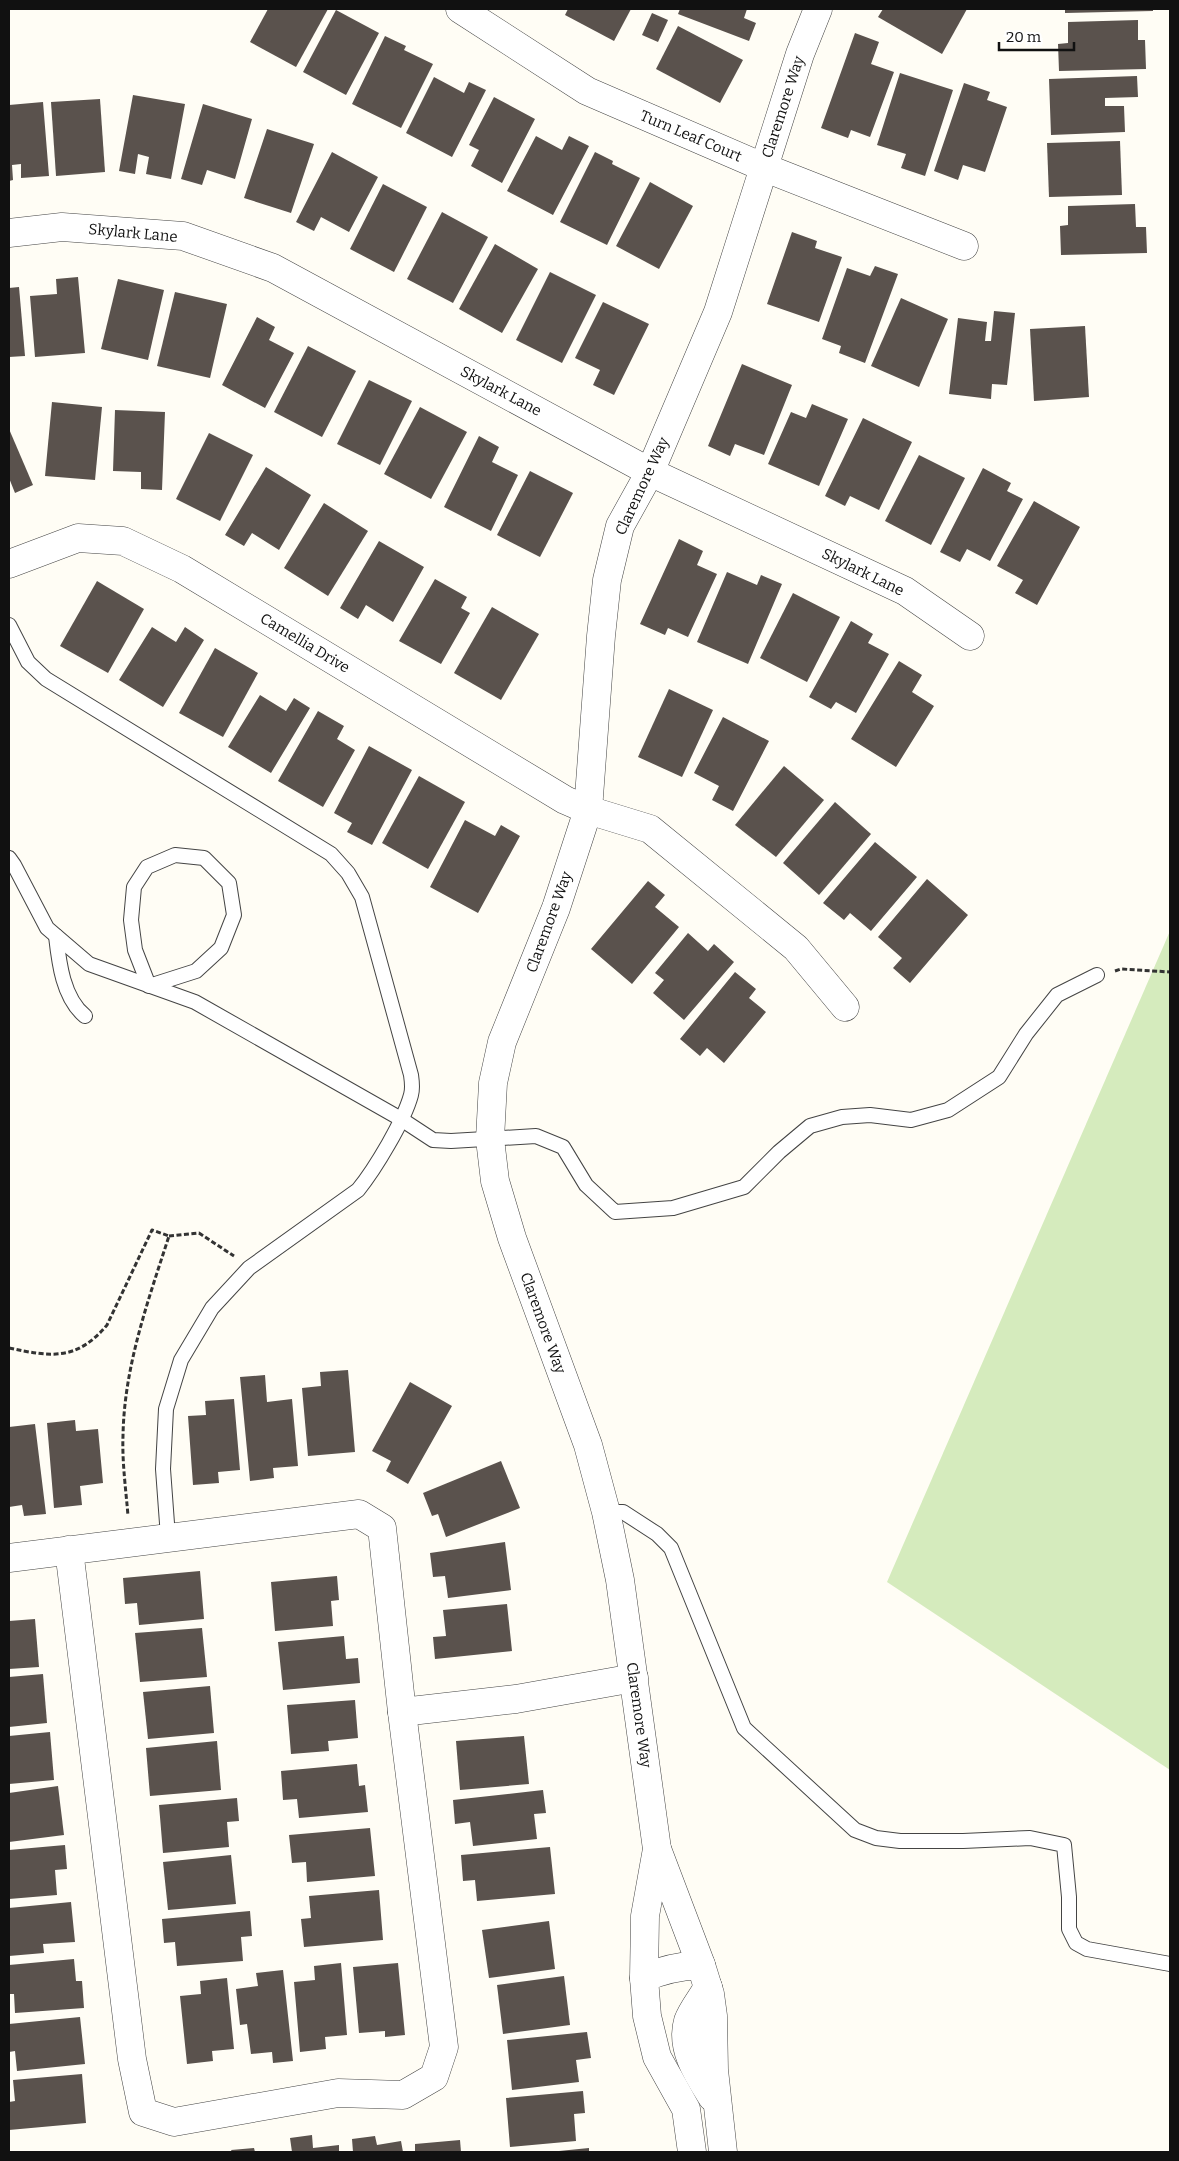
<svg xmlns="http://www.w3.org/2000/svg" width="1179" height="2161" font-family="Bitter,serif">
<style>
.green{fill:#d5ebbd}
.building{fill:#5a524d}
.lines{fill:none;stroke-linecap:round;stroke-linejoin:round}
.service-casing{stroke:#444;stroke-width:16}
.minor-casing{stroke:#444;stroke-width:29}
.path{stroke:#333;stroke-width:3;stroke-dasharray:5 2.5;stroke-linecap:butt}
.service{stroke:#fff;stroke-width:14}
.minor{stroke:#fff;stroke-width:28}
.labels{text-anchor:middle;stroke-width:5;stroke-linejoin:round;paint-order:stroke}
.street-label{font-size:15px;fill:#111;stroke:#fff}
</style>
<rect width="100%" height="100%" fill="#fffdf5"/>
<path class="green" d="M 1170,931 L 1170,1770 L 887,1582 Z"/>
<g class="building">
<path d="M 268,9 L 328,9 L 296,67 L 250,42 Z"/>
<path d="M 568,9 L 631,9 L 614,41 L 565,15 Z"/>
<path d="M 680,9 L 747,9 L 744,18 L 756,23 L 749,41 L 678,14 Z"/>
<path d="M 883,9 L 967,9 L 942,54 L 878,17 Z"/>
<path d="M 1065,9 L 1153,9 L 1153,11 L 1065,13 Z"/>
<path d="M 336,10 L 379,33 L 346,95 L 303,72 Z"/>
<path d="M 652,13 L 668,20 L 658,42 L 642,35 Z"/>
<path d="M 1138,20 L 1138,40 L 1145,40 L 1146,69 L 1059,71 L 1058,44 L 1068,43 L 1068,22 Z"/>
<path d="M 678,26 L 743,60 L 720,103 L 656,69 Z"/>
<path d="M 855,33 L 879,42 L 871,64 L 894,72 L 870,137 L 851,130 L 848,138 L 821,128 Z"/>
<path d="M 385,36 L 406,46 L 404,50 L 433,64 L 401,128 L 352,104 Z"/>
<path d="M 900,73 L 953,90 L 925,176 L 901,168 L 906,154 L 877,145 Z"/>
<path d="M 1137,76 L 1138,97 L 1105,98 L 1105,106 L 1124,106 L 1125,132 L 1051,135 L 1049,79 Z"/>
<path d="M 434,77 L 464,93 L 469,82 L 486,90 L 452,157 L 406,133 Z"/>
<path d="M 964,83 L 990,92 L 987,100 L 1007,107 L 985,172 L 963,165 L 958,180 L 934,171 Z"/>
<path d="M 133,95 L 185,104 L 171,179 L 146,174 L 149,157 L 138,154 L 135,174 L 119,171 Z"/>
<path d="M 494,97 L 535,119 L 502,183 L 471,166 L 479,150 L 469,145 Z"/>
<path d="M 100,99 L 105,172 L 56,176 L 51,102 Z"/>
<path d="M 43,102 L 49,176 L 21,178 L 21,164 L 12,165 L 13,180 L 9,181 L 9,105 Z"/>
<path d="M 203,104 L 252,119 L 235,179 L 207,170 L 202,185 L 181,179 Z"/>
<path d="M 267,129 L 314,144 L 291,213 L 244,198 Z"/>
<path d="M 536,136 L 562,150 L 569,136 L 589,146 L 553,215 L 507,191 Z"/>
<path d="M 1120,141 L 1122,195 L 1049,197 L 1047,143 Z"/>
<path d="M 332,152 L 378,177 L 349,232 L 321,217 L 314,231 L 296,222 Z"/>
<path d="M 595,152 L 613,161 L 612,164 L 640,178 L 607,245 L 560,222 Z"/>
<path d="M 650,182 L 693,206 L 659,269 L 616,246 Z"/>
<path d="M 383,184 L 427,207 L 394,272 L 350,249 Z"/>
<path d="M 1135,204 L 1136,227 L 1146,227 L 1147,253 L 1061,255 L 1060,226 L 1068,225 L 1068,206 Z"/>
<path d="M 442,212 L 488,237 L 453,303 L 407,279 Z"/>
<path d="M 792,232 L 817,241 L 815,248 L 842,257 L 819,322 L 767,304 Z"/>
<path d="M 495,244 L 538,269 L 502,333 L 459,309 Z"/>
<path d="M 875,266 L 898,274 L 865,363 L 839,353 L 841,346 L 822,339 L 847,268 L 870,276 Z"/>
<path d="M 550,272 L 596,295 L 562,363 L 516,340 Z"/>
<path d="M 78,277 L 85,353 L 35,357 L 30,296 L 57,294 L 56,279 Z"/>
<path d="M 118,279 L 164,290 L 148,360 L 101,349 Z"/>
<path d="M 19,287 L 25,356 L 9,357 L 9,288 Z"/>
<path d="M 175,292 L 227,304 L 210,378 L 157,366 Z"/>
<path d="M 901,298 L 948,319 L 919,387 L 871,366 Z"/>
<path d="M 603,302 L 649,324 L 614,395 L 593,385 L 600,370 L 575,358 Z"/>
<path d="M 994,311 L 1015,313 L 1007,385 L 992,384 L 991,399 L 949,394 L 958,318 L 987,322 L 985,341 L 991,341 Z"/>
<path d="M 257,317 L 275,327 L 269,340 L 294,353 L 265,408 L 222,385 Z"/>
<path d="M 1085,326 L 1089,397 L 1034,401 L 1030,329 Z"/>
<path d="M 308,346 L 356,371 L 322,437 L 274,412 Z"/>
<path d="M 742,364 L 792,385 L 764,455 L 735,444 L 730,456 L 708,446 Z"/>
<path d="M 369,380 L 412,401 L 380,465 L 337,444 Z"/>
<path d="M 52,402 L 102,407 L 95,480 L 45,476 Z"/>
<path d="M 812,404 L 848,419 L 819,486 L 768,464 L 791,412 L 806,418 Z"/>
<path d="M 420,407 L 467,432 L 431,499 L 384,474 Z"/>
<path d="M 115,410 L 165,412 L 162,490 L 141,489 L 141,472 L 113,471 Z"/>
<path d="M 863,418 L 912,442 L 879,510 L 850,496 L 845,506 L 825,496 Z"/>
<path d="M 9,429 L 33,485 L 15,493 L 9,478 Z"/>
<path d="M 209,433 L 253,455 L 220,521 L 176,499 Z"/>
<path d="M 479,436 L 499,447 L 492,462 L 518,475 L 491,531 L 444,507 Z"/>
<path d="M 919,455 L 965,478 L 931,545 L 885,521 Z"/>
<path d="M 266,467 L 311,495 L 279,550 L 252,533 L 244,546 L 225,535 Z"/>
<path d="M 983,468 L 1011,483 L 1007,491 L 1023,499 L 990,561 L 967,549 L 960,562 L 940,552 Z"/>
<path d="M 530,471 L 573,493 L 540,557 L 497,535 Z"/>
<path d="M 1034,501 L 1080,527 L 1037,605 L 1015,593 L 1023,580 L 997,566 Z"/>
<path d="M 324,503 L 368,531 L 328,596 L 284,568 Z"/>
<path d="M 679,539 L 703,551 L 697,565 L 717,574 L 688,637 L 668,628 L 665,635 L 640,624 Z"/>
<path d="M 379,541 L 424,567 L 393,622 L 366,605 L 358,619 L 340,608 Z"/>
<path d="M 727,572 L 757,585 L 761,575 L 782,584 L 748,664 L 697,642 Z"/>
<path d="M 435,579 L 467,597 L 461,608 L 470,613 L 441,664 L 399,641 Z"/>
<path d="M 97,581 L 144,609 L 108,673 L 60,646 Z"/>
<path d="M 793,593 L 840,617 L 807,682 L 760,658 Z"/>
<path d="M 492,607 L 539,634 L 501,700 L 454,673 Z"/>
<path d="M 851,621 L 873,634 L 868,643 L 889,654 L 856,713 L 836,702 L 831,709 L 809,697 Z"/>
<path d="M 152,627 L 176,642 L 185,627 L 204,640 L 163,707 L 119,680 Z"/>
<path d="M 215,648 L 258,673 L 223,737 L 179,713 Z"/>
<path d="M 899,661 L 922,675 L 912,692 L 934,706 L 896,767 L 851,739 Z"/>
<path d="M 669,689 L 713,710 L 682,777 L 638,757 Z"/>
<path d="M 260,695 L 286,711 L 294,698 L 310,708 L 271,773 L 228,747 Z"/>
<path d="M 318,711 L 344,726 L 337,739 L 355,750 L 323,807 L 278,781 Z"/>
<path d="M 723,717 L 769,741 L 733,811 L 712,800 L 719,786 L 694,773 Z"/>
<path d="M 369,746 L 412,770 L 372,845 L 347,832 L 352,823 L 334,813 Z"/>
<path d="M 784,766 L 824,800 L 776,857 L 735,825 Z"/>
<path d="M 419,776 L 465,802 L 428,869 L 382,843 Z"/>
<path d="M 835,802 L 871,834 L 819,895 L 783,863 Z"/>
<path d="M 465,820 L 495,836 L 501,825 L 520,836 L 478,913 L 430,887 Z"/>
<path d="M 875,842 L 917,877 L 871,931 L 850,913 L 844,920 L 823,903 Z"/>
<path d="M 927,879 L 968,915 L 910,983 L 893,968 L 902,958 L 878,937 Z"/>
<path d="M 648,881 L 665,895 L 655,907 L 679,927 L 632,984 L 591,949 Z"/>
<path d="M 688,933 L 708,951 L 714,944 L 734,962 L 684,1020 L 653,993 L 664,980 L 655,973 Z"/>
<path d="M 735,972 L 756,989 L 749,998 L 766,1012 L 724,1063 L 707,1048 L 700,1056 L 680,1039 Z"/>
<path d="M 348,1370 L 355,1452 L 308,1456 L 302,1388 L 321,1386 L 320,1372 Z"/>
<path d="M 265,1375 L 267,1402 L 292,1399 L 298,1466 L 273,1468 L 274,1478 L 250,1481 L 240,1377 Z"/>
<path d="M 410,1382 L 452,1406 L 408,1484 L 386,1471 L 391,1461 L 372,1451 Z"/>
<path d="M 234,1399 L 240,1470 L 218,1472 L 219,1483 L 193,1485 L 188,1416 L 206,1415 L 205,1401 Z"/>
<path d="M 75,1420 L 76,1431 L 98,1429 L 103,1483 L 80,1486 L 82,1505 L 54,1508 L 47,1423 Z"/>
<path d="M 35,1424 L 46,1514 L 24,1516 L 22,1505 L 9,1507 L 9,1427 Z"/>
<path d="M 501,1461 L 520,1508 L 446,1537 L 438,1514 L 432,1516 L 423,1493 Z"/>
<path d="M 505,1542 L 511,1590 L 448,1598 L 445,1576 L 433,1577 L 430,1553 Z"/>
<path d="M 200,1571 L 204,1619 L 139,1625 L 137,1603 L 125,1604 L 123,1578 Z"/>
<path d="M 337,1576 L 339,1600 L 331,1601 L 333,1626 L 275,1631 L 271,1582 Z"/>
<path d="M 507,1604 L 512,1651 L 435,1659 L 433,1637 L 446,1636 L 443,1610 Z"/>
<path d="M 35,1619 L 39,1667 L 9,1669 L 9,1621 Z"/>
<path d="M 202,1628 L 207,1677 L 140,1682 L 135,1633 Z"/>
<path d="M 344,1636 L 346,1659 L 358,1658 L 360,1683 L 283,1690 L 278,1642 Z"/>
<path d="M 43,1674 L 47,1723 L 9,1727 L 9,1677 Z"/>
<path d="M 210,1686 L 214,1733 L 148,1739 L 143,1692 Z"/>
<path d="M 355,1700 L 358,1738 L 328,1741 L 329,1751 L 291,1754 L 287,1705 Z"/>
<path d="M 50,1732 L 54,1780 L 9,1784 L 9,1736 Z"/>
<path d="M 524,1736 L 529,1784 L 460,1790 L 456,1741 Z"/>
<path d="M 217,1741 L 221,1790 L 150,1796 L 146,1748 Z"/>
<path d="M 357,1764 L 359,1786 L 365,1785 L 368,1812 L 299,1818 L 297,1799 L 283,1800 L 281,1771 Z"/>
<path d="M 58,1786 L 64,1835 L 9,1842 L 9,1793 Z"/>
<path d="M 543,1790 L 546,1813 L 534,1814 L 537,1839 L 473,1846 L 470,1822 L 455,1824 L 453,1800 Z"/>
<path d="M 237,1798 L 239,1821 L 227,1822 L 229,1847 L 163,1853 L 159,1805 Z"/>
<path d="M 370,1828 L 375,1876 L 307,1882 L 306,1862 L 292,1863 L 289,1835 Z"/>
<path d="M 65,1845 L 67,1869 L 55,1870 L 57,1895 L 9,1899 L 9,1850 Z"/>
<path d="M 550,1847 L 555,1894 L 477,1901 L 475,1880 L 463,1881 L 461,1855 Z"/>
<path d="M 231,1855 L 236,1904 L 168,1910 L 163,1862 Z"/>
<path d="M 379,1890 L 383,1940 L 304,1947 L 301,1919 L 311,1918 L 309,1896 Z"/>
<path d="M 71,1902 L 75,1942 L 43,1944 L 44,1953 L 9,1956 L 9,1908 Z"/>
<path d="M 250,1911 L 252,1936 L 241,1937 L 243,1961 L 177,1966 L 175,1942 L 164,1943 L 162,1919 Z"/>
<path d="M 549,1921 L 555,1969 L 489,1978 L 482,1930 Z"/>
<path d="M 74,1959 L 76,1981 L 82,1981 L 84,2008 L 15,2013 L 14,1994 L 9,1994 L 9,1965 Z"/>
<path d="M 341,1963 L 347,2035 L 325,2037 L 326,2049 L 300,2052 L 294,1982 L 315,1980 L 314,1966 Z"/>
<path d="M 398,1963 L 405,2035 L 385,2037 L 385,2031 L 359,2033 L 353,1967 Z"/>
<path d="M 283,1970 L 293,2061 L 273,2063 L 272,2052 L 251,2054 L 247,2024 L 240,2025 L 236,1989 L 258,1986 L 256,1973 Z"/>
<path d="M 564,1976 L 570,2025 L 503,2034 L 497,1985 Z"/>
<path d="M 227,1978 L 234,2049 L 212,2051 L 213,2061 L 187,2064 L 180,1996 L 201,1994 L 200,1981 Z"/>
<path d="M 80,2017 L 85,2064 L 17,2071 L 15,2051 L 9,2052 L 9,2024 Z"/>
<path d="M 587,2032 L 591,2058 L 576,2060 L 579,2082 L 512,2090 L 507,2040 Z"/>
<path d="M 82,2074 L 86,2123 L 9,2130 L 9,2102 L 15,2101 L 13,2080 Z"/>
<path d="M 583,2091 L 585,2113 L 574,2114 L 576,2141 L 510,2147 L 506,2098 Z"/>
<path d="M 312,2135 L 313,2148 L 339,2145 L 339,2152 L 292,2152 L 290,2138 Z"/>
<path d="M 375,2136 L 377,2145 L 401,2141 L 403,2152 L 353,2152 L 352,2139 Z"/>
<path d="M 460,2140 L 461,2152 L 415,2152 L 415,2144 Z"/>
<path d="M 254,2148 L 255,2152 L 232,2152 L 231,2150 Z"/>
<path d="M 589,2148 L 589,2152 L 559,2152 L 559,2151 Z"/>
</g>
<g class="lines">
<defs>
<g id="service">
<path d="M 9,625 L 28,662 L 46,679 L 331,854 L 348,873 L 362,897 L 411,1075 C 412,1082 413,1088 411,1095 C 404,1121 375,1169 358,1190 L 249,1268 L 212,1308 L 181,1360 L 166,1409 L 163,1469 L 168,1537"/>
<path d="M 175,855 L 204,858 L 229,883 L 234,915 L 221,948 L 196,971 L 149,986 L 135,950 L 131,920 L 134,887 L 147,867 Z"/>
<path d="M 9,858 L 14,865 L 47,928 L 89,964 L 195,1002 L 401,1119 L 433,1140 L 451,1141 L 536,1136 L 563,1147 L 586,1185 L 615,1212 L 673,1208 L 744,1187 L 779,1152 L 810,1126 L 842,1117 L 870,1115 L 911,1120 L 948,1110 L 999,1077 L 1026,1034 L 1057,995 L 1097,975"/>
<path d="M 56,936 C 59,963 63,998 85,1016"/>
<path d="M 606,1512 L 623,1512 L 657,1534 L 671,1548 L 744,1728 L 855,1830 L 876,1838 L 900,1841 L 963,1841 L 1030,1838 L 1064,1845 L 1069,1897 L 1069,1929 L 1076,1943 L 1087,1949 L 1170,1964"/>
</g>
<g id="minor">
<path d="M 460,9 L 587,91 L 763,167 L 964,246"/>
<path d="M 9,233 L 62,227 L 183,236 L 273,268 L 650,472 L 905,591 L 970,636"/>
<path d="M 9,564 L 78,538 L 123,541 L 182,569 L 565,800 L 588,810 L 650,829 L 796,948 L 845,1007"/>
<path d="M 9,1558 L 359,1514 L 382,1528 L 402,1712 L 444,2047 L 434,2077 L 403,2095 L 338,2093 L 174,2122 L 143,2112 L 132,2059 L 69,1550"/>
<path d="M 402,1712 L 516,1699 L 634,1678"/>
<path d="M 657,1849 L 620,1580 L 606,1512 L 588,1445 L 512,1238 L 495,1181 L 490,1139 L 493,1083 L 502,1042 L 556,908 L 588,810 L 601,636 L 607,580 L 620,526 L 650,472 L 718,312 L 800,54 L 818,9"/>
<path d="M 644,1978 L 645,1916 L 657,1849 L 701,1965"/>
<path d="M 708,1987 C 702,1998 692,2010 688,2021 C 680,2048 698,2075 712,2097"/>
<path d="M 692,2152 L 686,2109 L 657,2057 L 647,2016 L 644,1978 C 663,1969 681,1966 701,1965 L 710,1994 L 713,2016 L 714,2070 L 723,2152"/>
</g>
</defs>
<use href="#service" class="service-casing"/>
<use href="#minor" class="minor-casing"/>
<g class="path">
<path d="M 1115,971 L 1121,969 L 1170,972"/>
<path d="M 169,1236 L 199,1233 L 234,1256"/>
<path d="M 9,1348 C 51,1357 77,1361 107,1325 L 152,1230 L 169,1236 C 148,1301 124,1367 123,1436 C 122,1463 126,1490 128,1516"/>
</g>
<use href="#service" class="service"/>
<use href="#minor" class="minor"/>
</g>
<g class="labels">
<g class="street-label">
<text transform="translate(783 107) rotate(-72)" y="5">Claremore Way</text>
<text transform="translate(691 136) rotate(23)" y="5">Turn Leaf Court</text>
<text transform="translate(133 233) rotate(5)" y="5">Skylark Lane</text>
<text transform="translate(501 391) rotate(28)" y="5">Skylark Lane</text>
<text transform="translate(642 486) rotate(-65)" y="5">Claremore Way</text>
<text transform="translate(863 572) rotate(26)" y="5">Skylark Lane</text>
<text transform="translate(305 643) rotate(31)" y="5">Camellia Drive</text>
<text transform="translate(549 922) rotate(-70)" y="5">Claremore Way</text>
<text transform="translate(543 1323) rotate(70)" y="5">Claremore Way</text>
<text transform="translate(639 1715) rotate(82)" y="5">Claremore Way</text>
</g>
</g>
<rect width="1179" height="2161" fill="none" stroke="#111111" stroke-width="20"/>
<path d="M999 42v8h75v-8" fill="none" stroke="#111111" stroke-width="2.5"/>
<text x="1006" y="42" font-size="15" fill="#111111" stroke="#ffffff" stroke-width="4" paint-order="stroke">20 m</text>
</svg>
